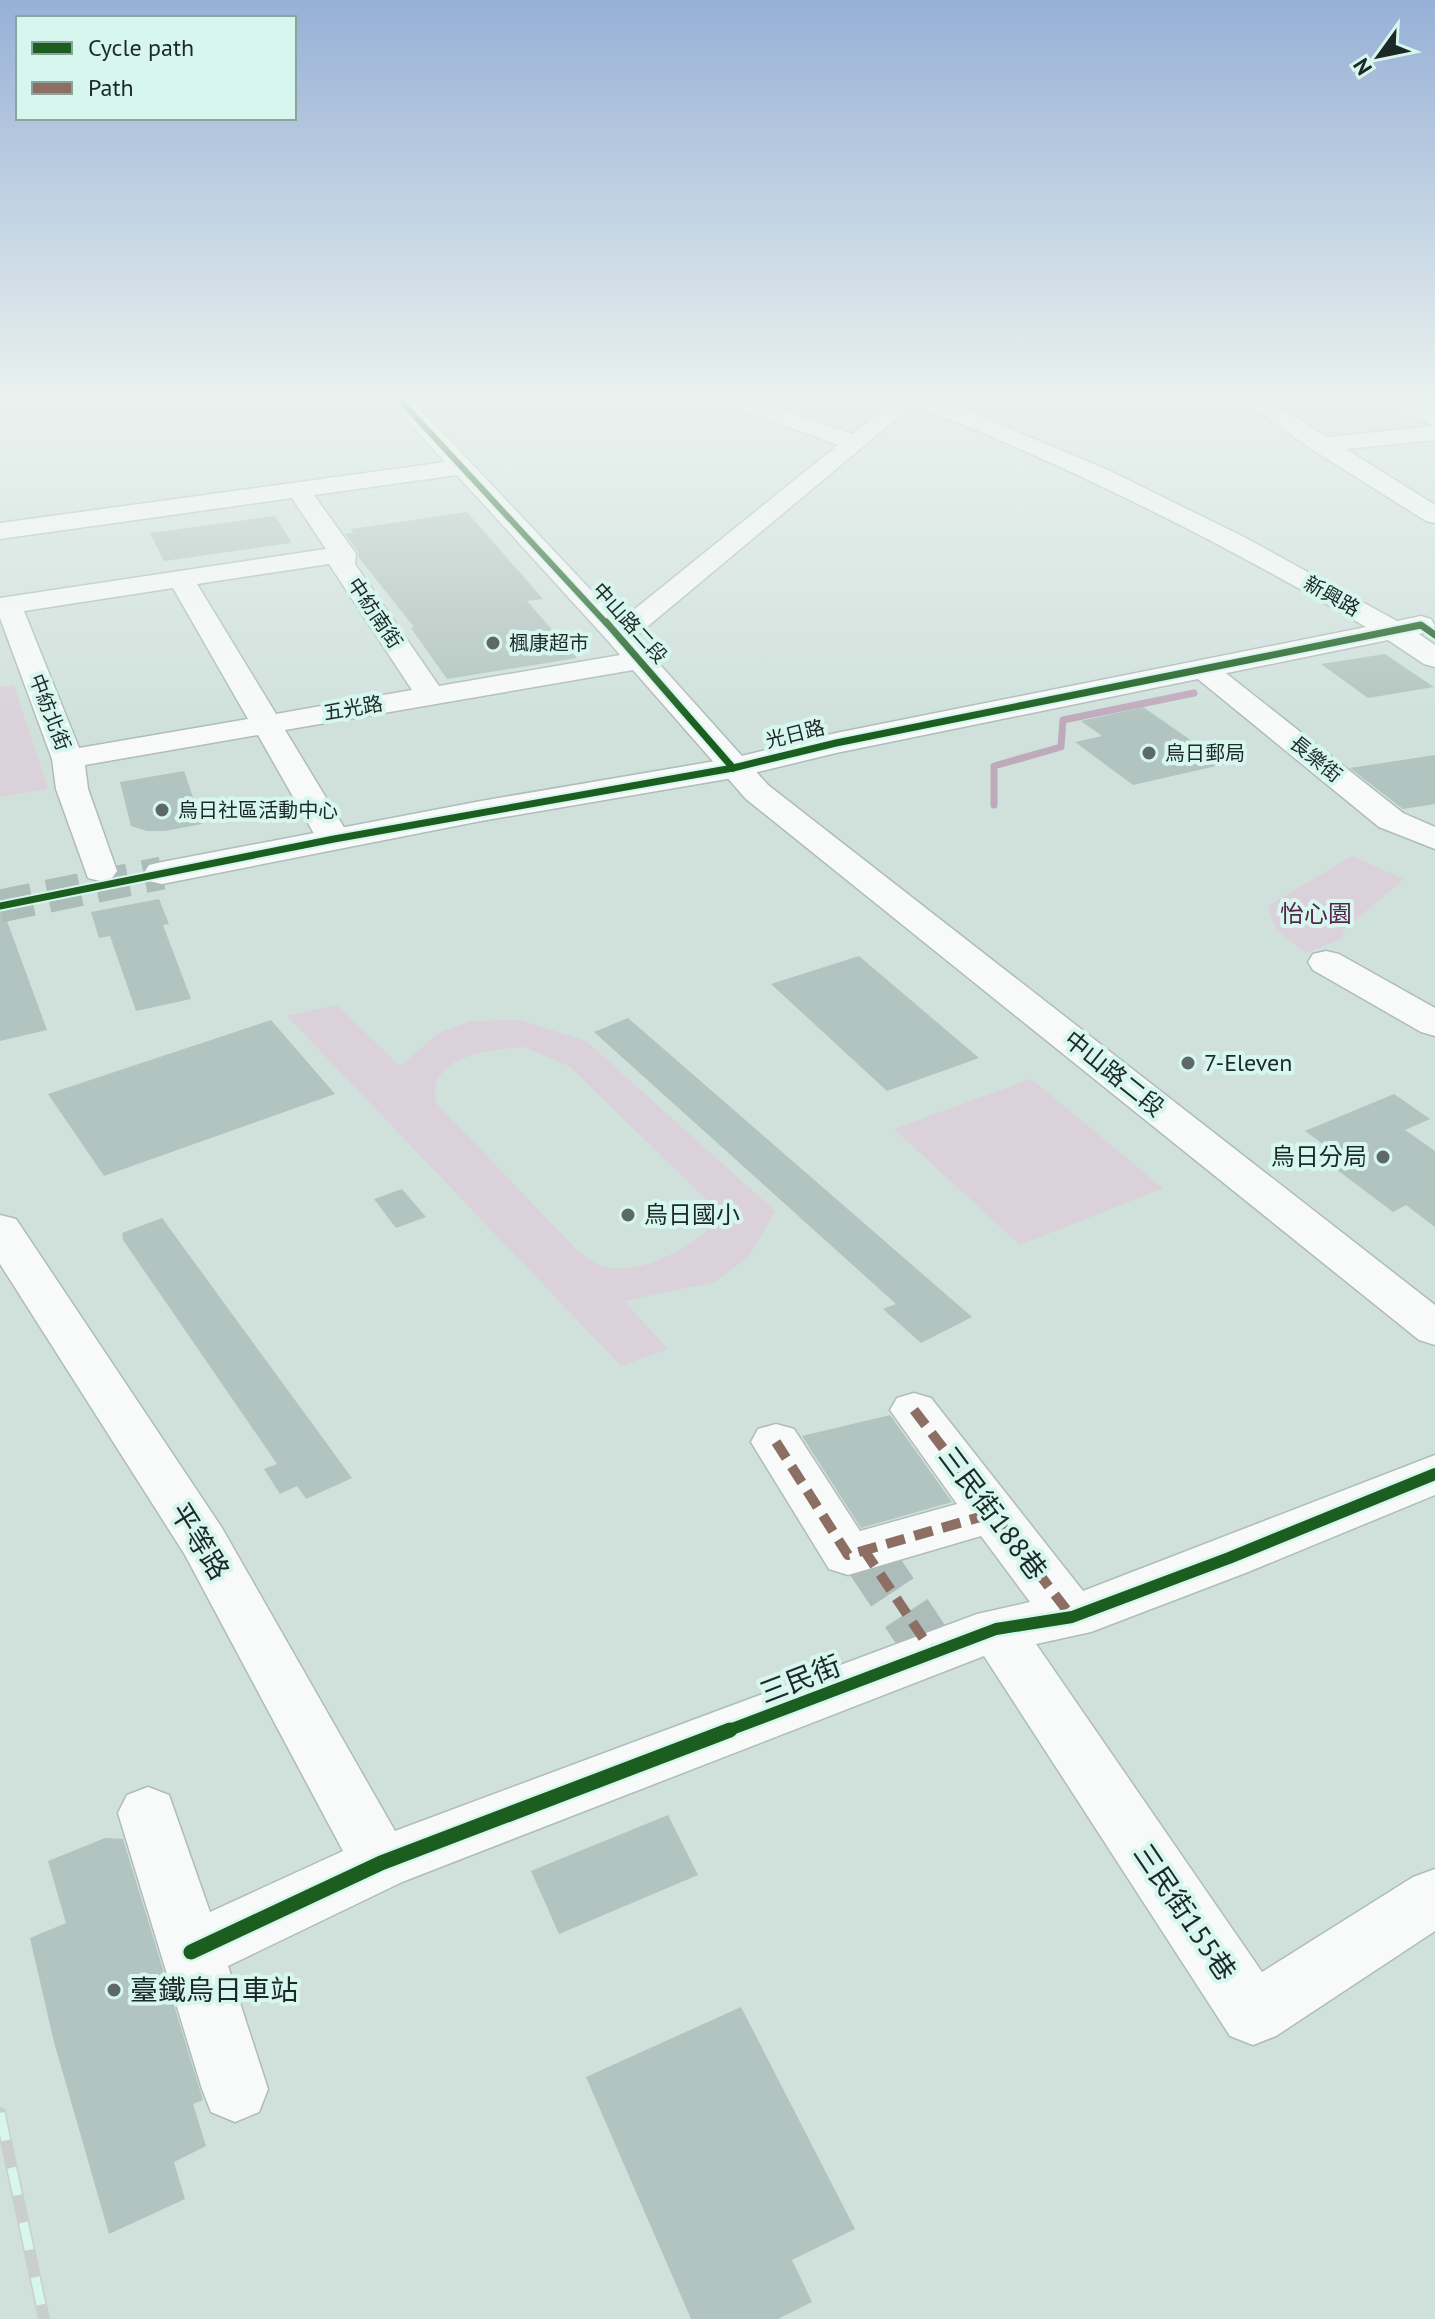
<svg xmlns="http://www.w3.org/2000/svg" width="1435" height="2319" font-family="'PT Sans','Noto Sans TC',sans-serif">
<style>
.green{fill:#dad1db;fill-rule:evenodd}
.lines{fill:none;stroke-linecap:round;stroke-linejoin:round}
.stream{stroke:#bfaabc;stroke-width:7}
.building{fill:#b2c4bf}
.minor-tunnel{stroke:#acbcb8;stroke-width:51;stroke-dasharray:51 25;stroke-linecap:butt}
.major-tunnel{stroke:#acbcb8;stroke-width:33;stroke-dasharray:33 16;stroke-linecap:butt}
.minor-casing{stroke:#afbcb9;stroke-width:3}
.major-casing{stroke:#afbcb9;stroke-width:3}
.minor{fill:#f8fafa;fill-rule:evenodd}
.major{fill:#f8fafa;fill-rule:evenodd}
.rail-casing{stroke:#cacfce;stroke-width:12}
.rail{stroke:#d6f6ee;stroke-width:9;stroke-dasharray:28;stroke-linecap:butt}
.quiet{stroke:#8d6e63;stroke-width:10;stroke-dasharray:19 10;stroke-linecap:butt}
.cycleway-far3-casing{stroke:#d6f6ee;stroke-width:9}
.cycleway-far2-casing{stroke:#d6f6ee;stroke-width:11}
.cycleway-far1-casing{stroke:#d6f6ee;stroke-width:17}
.cycleway-casing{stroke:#d6f6ee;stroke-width:20}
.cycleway-far3{stroke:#1b5e20;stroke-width:6}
.cycleway-far2{stroke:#1b5e20;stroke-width:7}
.cycleway-far1{stroke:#1b5e20;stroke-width:12}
.cycleway{stroke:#1b5e20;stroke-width:15}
.poi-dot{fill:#5c6966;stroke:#d6f6ee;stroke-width:3}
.labels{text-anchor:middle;stroke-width:8;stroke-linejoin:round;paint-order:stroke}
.far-street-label{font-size:20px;fill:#1d2926;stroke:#d6f6ee}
.far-poi-label{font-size:20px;fill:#1d2926;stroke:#d6f6ee;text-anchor:start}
.park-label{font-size:24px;fill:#55264d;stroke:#d6f6ee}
.poi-label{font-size:24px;fill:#1d2926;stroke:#d6f6ee;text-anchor:start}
.street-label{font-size:24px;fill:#1d2926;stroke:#d6f6ee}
.near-street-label{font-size:28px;fill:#1d2926;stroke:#d6f6ee}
.near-poi-label{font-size:28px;fill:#1d2926;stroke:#d6f6ee;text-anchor:start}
</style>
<rect width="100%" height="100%" fill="#d0e1dc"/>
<g class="green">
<path d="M 1270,399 L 1390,399 L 1431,424 L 1421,428 L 1334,434 L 1325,432 Z"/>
<path d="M 14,685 L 48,789 L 0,797 L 0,687 Z"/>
<path d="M 1352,856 L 1404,879 L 1345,929 L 1341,939 L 1306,953 L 1276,930 L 1268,906 Z"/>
<path d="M 337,1005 L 400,1066 L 439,1033 L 470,1021 L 520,1020 L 586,1041 L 775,1211 L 749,1256 L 715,1282 L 624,1301 L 668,1349 L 621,1366 L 287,1016 ZM 524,1047 L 569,1066 L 710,1203 L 706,1232 C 682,1253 634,1276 602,1266 C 593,1264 583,1255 576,1249 L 437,1104 C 423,1057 490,1049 524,1047 Z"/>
<path d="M 1031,1079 L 1163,1188 L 1020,1245 L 894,1129 Z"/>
</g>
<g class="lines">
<path class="stream" d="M 994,805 L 994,766 L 1061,747 L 1063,720 L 1194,693"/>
</g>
<g class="building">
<path d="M 467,512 L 543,599 L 527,601 L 577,658 L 447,679 L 411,628 L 414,627 L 359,558 L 358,552 L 345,534 L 353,533 L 351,529 Z"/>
<path d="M 275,516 L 292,543 L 164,561 L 150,533 Z"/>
<path d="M 1385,654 L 1434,687 L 1368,698 L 1321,664 Z"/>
<path d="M 1143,707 L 1225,764 L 1133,785 L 1075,742 L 1102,736 L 1081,721 Z"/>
<path d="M 1435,755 L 1435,804 L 1403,809 L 1350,768 Z"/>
<path d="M 184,771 L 202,824 L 165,831 L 147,831 L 131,826 L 120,782 Z"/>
<path d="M 159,899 L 169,924 L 163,925 L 191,999 L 136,1011 L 110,936 L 99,938 L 91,912 Z"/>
<path d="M 0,910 L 3,910 L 47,1030 L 0,1041 Z"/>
<path d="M 859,956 L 979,1058 L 887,1091 L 771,984 Z"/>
<path d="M 628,1018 L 972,1317 L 921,1343 L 883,1309 L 896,1304 L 594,1032 Z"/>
<path d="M 271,1020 L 335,1094 L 104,1176 L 48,1094 Z"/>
<path d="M 1394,1094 L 1430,1119 L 1405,1130 L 1435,1151 L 1435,1227 L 1406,1205 L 1393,1212 L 1324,1160 L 1337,1154 L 1305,1131 Z"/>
<path d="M 402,1189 L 426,1217 L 396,1228 L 374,1199 Z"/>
<path d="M 162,1218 L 352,1478 L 306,1499 L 297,1486 L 280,1494 L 264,1469 L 277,1464 L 123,1240 L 122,1233 Z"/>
<path d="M 890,1415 L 952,1502 L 861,1528 L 802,1436 Z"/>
<path d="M 668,1815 L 698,1875 L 559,1934 L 531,1871 Z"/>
<path d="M 105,1838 L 123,1839 L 203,2100 L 193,2104 L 206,2146 L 174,2162 L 185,2199 L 109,2234 L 54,2042 L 30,1938 L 66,1923 L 48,1861 Z"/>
<path d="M 741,2007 L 855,2229 L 792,2260 L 812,2302 L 778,2319 L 691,2319 L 586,2077 Z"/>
</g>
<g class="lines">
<path class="minor-tunnel" d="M 864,1550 L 933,1653"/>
<path class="major-tunnel" d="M 0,906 L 162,873"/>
<defs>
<g id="minor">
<path d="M 388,399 L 411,399 L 620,621 L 838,445 L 727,404 L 724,399 L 755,399 L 852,434 L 896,399 L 920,399 L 635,637 L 768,785 L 1435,1305 L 1435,1345 L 1419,1340 L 746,799 L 633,670 L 285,730 L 351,839 L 346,846 L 334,849 L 322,846 L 317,839 L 258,735 L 85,765 L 88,789 L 117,871 L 112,878 L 100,881 L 88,878 L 56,789 L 52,759 L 0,618 L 0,598 L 326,549 L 292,498 L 0,539 L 0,523 L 445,462 ZM 457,475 L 609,642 L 620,655 L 439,686 L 355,564 L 356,554 L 314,495 ZM 329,564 L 412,690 L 276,714 L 197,584 ZM 173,588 L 248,719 L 79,748 L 24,611 Z"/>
<path d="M 1240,399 L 1266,399 L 1327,437 L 1434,426 L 1391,404 L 1388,399 L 1414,399 L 1435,411 L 1435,440 L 1346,449 L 1435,505 L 1435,523 L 1426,521 L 1313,450 Z"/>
<path d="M 1203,660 L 1213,663 L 1403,813 L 1435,827 L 1435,849 L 1379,827 L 1193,675 L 1189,669 L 1193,663 Z"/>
<path d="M 1326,951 L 1339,954 L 1435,1008 L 1435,1036 L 1421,1032 L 1313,970 L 1308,962 L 1313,954 Z"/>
<path d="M 0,1215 L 16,1219 L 222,1528 L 395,1831 L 977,1614 L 1030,1602 L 981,1536 L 848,1575 L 829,1569 L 751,1442 L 758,1429 L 776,1424 L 794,1429 L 860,1531 L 957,1504 L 890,1410 L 897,1398 L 914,1393 L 931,1398 L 1083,1591 L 1435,1455 L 1435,1495 L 1248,1572 L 1091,1632 L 1036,1644 L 1262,1972 L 1413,1877 L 1435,1869 L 1435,1931 L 1276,2036 L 1253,2045 L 1230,2036 L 984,1656 L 402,1882 L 228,1966 L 268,2089 L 259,2112 L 235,2122 L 211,2112 L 202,2089 L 118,1813 L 127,1795 L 148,1787 L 169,1795 L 210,1912 L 343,1851 L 185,1555 L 0,1264 Z"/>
</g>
<path id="major" d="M 909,399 L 940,399 L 1110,471 L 1244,537 L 1397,621 L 1421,616 L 1431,619 L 1435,626 L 1431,631 L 1419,634 L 1435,645 L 1435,667 L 1424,664 L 1388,640 L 836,753 L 733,778 L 481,821 L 162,884 L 149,881 L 144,873 L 149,865 L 162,862 L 481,801 L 733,758 L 836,733 L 1366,627 C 1220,541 1069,466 912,404 Z"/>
</defs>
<use href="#minor" class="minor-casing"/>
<use href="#major" class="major-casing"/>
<use href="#minor" class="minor"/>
<use href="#major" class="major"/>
<defs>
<path id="rail" d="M 0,2113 L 44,2319"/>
</defs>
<use href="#rail" class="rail-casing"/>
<use href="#rail" class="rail"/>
<g class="quiet">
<path d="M 914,1410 L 1072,1617"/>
<path d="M 776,1442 L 848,1555 L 994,1513"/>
<path d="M 864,1550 L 933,1653"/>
</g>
<defs>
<path id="cycleway-far3" d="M 399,399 L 607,624"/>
<g id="cycleway-far2">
<path d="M 606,622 L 733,768"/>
<path d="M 0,906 L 334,839 L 733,768 L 836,743 L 1421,625 L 1435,635"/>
</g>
<path id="cycleway-far1" d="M 724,1732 L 996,1629 L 1072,1617 L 1229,1558 L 1435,1474"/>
<path id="cycleway" d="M 191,1952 L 381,1863 L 730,1730"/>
</defs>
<use href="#cycleway-far3" class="cycleway-far3-casing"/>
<use href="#cycleway-far2" class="cycleway-far2-casing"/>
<use href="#cycleway-far1" class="cycleway-far1-casing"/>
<use href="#cycleway" class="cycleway-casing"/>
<use href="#cycleway-far3" class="cycleway-far3"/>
<use href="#cycleway-far2" class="cycleway-far2"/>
<use href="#cycleway-far1" class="cycleway-far1"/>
<use href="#cycleway" class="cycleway"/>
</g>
<linearGradient id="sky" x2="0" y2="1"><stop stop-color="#97b0d6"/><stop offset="0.55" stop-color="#eaf2ef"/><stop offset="1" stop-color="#eaf2ef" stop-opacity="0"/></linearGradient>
<rect width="1435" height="724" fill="url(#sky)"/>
<g class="poi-dot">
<circle cx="493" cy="643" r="8"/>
<circle cx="1149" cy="753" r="8"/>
<circle cx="162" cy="810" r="8"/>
<circle cx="1188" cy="1063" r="8"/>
<circle cx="1383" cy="1157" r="8"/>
<circle cx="628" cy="1215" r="8"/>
<circle cx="114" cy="1990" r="8"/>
</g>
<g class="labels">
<g class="far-street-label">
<text transform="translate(1332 596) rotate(29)" y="7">新興路</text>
<text transform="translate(375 613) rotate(56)" y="7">中紡南街</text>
<text transform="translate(630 623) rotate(48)" y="7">中山路二段</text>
<text transform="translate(353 708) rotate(-10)" y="7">五光路</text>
<text transform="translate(50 712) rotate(69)" y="7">中紡北街</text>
<text transform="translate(795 734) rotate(-14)" y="7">光日路</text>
<text transform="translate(1316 759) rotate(39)" y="7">長樂街</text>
</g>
<g class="far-poi-label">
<text x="509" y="650">楓康超市</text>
<text x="1165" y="760">烏日郵局</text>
<text x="178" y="817">烏日社區活動中心</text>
</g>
<g class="park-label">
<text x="1316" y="922">怡心園</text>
</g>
<g class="poi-label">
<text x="1204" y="1071">7-Eleven</text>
<text x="1367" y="1165" text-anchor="end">烏日分局</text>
<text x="644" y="1223">烏日國小</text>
</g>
<g class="street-label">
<text transform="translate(1114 1074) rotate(39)" y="8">中山路二段</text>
</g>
<g class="near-street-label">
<text transform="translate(993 1513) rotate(53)" y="10">三民街188巷</text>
<text transform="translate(200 1541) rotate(58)" y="10">平等路</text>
<text transform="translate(800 1679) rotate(-21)" y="10">三民街</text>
<text transform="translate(1185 1912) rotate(56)" y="10">三民街155巷</text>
</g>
<g class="near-poi-label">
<text x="130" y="2000">臺鐵烏日車站</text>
</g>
</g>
<rect x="16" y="16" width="280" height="104" fill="#d6f6ee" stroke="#8ca49e" stroke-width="2"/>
<rect x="32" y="42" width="40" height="12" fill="#1b5e20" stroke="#8ca49e" stroke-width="2"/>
<text x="88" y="56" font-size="24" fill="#1d2926">Cycle path</text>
<rect x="32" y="82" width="40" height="12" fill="#8d6e63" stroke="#8ca49e" stroke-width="2"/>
<text x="88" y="96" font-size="24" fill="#1d2926">Path</text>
<g transform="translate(1379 56) rotate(237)" stroke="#d6f6ee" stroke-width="6" paint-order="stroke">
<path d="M0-6L14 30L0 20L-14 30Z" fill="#1d2926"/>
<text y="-12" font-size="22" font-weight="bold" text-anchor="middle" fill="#1d2926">N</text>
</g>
</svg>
